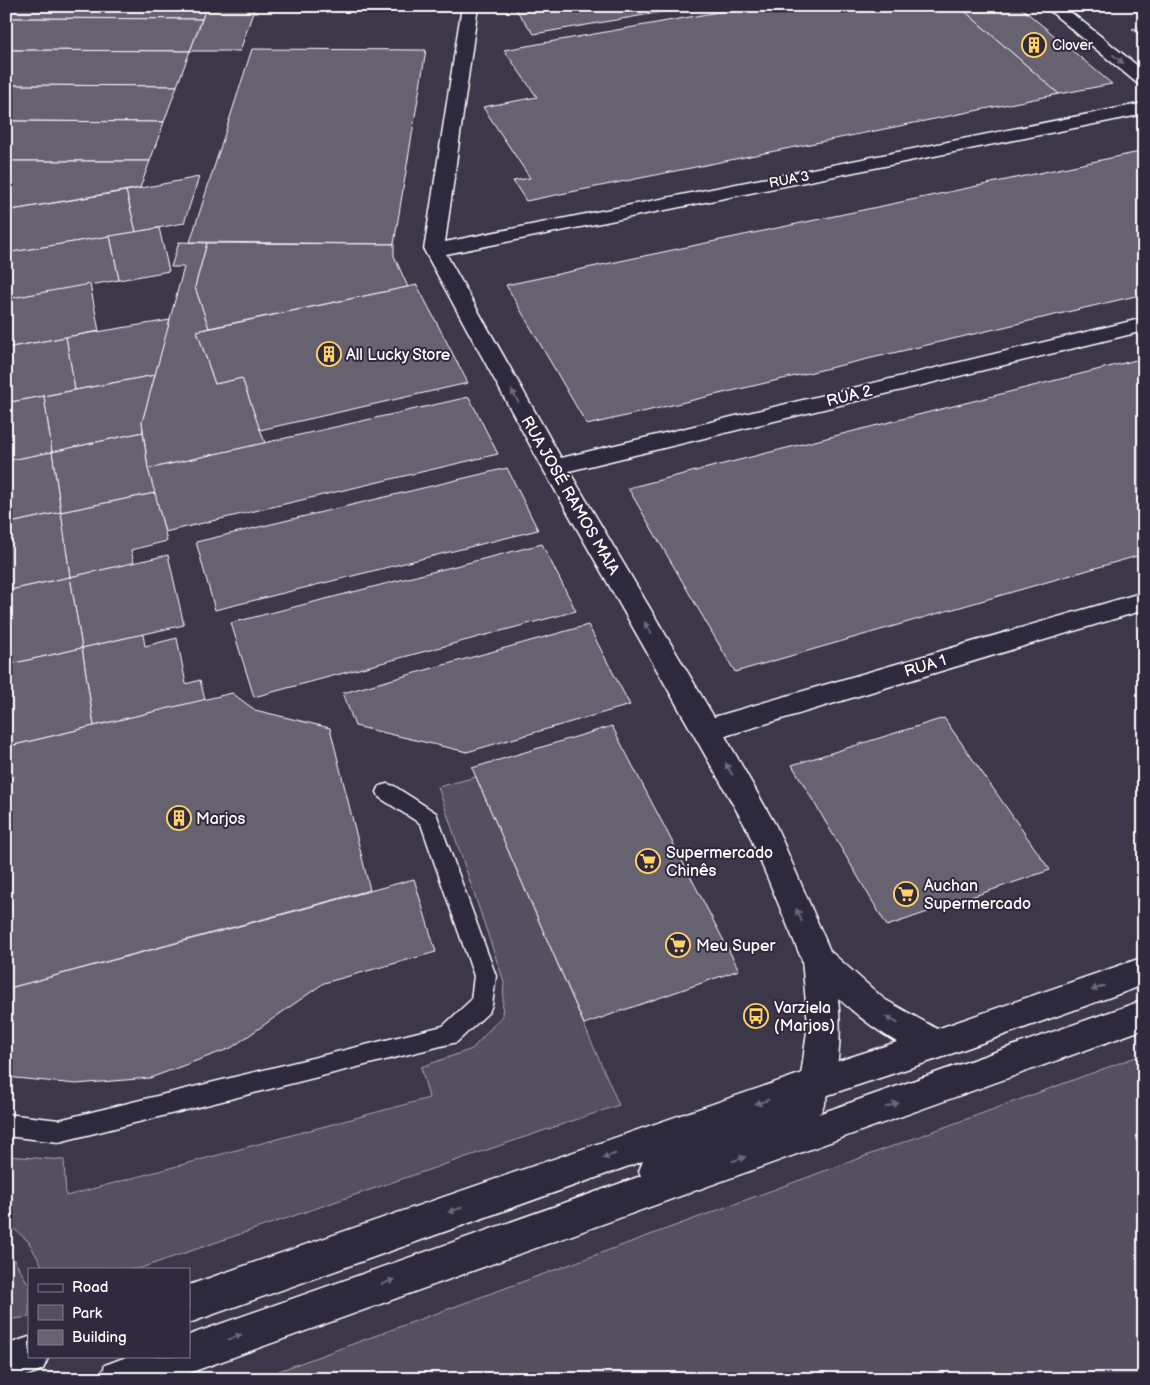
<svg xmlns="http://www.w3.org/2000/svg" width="1150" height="1385" font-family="'Balsamiq Sans',sans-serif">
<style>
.green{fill:#555060;stroke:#aaa8b0}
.building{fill:#666270;stroke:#fff}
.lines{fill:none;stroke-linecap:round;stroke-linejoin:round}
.lane-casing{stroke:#fff;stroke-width:3}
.street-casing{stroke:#fff;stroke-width:3}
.primary-casing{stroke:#fff;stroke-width:3}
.lane{fill:#2f2a3d;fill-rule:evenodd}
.street{fill:#2f2a3d;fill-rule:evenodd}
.primary{fill:#2f2a3d;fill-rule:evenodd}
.oneway{fill:#6d6a77}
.labels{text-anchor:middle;stroke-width:4;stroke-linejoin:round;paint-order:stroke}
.far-poi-label{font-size:14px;fill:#fff;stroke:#2f2a3d;text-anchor:start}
.far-street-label{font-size:14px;fill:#fff;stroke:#2f2a3d}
.poi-label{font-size:16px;fill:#fff;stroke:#2f2a3d;text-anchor:start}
.street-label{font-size:16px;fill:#fff;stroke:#2f2a3d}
</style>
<rect width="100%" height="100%" fill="#3c3749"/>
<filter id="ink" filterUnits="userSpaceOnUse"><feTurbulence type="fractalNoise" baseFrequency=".02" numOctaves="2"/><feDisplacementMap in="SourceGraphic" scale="10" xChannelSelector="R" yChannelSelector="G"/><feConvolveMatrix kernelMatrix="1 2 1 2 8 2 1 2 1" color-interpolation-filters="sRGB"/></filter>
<g filter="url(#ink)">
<g class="green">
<path d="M 476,777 L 619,1105 L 138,1269 L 44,1269 L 28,1241 L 6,1222 L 6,1156 L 64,1160 L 66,1196 L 429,1098 L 421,1067 L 472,1049 L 502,1016 L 504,982 L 438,787 Z"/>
<path d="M 1144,1054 L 1144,1379 L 257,1379 Z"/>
<path d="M 6,1251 L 13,1258 L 29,1285 L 29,1317 L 6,1320 Z"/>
</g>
<g class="building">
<path d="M 6,6 L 207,6 L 202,19 L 6,18 Z"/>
<path d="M 207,6 L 255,6 L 240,51 L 190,51 Z"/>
<path d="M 513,6 L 697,6 L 534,34 Z"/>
<path d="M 752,6 L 959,6 L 1059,94 L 526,201 L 513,181 L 530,178 L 483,107 L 537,97 L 504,50 Z"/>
<path d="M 959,6 L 1019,6 L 1112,84 L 1059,94 Z"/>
<path d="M 6,18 L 202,19 L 190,51 L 6,50 Z"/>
<path d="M 1144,27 L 1144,38 L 1132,29 Z"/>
<path d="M 252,49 L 426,50 L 394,244 L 190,242 Z"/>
<path d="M 6,50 L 190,51 L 177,86 L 6,85 Z"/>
<path d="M 6,85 L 177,86 L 164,122 L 6,121 Z"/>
<path d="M 6,121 L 164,122 L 150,161 L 6,161 Z"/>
<path d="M 1144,151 L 1144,294 L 587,425 L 506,285 Z"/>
<path d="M 6,161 L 150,161 L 140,188 L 6,211 Z"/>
<path d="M 199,177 L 184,223 L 136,232 L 126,191 Z"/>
<path d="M 126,191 L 136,232 L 6,253 L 6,211 Z"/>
<path d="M 159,228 L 169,271 L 119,280 L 110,236 Z"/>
<path d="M 110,236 L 119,280 L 6,299 L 6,253 Z"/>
<path d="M 179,242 L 207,243 L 195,287 L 209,328 L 197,331 L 215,384 L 242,378 L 265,443 L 148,469 L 142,422 L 184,267 L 171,267 Z"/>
<path d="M 207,243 L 394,244 L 394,256 L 408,287 L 209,328 L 195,287 Z"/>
<path d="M 90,284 L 99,331 L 6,348 L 6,299 Z"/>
<path d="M 417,285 L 468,383 L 260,430 L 242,378 L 215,384 L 197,331 Z"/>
<path d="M 170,320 L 155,375 L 75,390 L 66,337 Z"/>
<path d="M 66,337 L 75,390 L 6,403 L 6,348 Z"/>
<path d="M 1144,358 L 1144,554 L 735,672 L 628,488 Z"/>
<path d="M 155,375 L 142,422 L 143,432 L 52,452 L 44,396 Z"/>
<path d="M 44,396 L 52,452 L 6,461 L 6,403 Z"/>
<path d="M 469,397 L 498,454 L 165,532 L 148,469 Z"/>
<path d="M 143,432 L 148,469 L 155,493 L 61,512 L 52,452 Z"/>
<path d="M 52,452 L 61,512 L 6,524 L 6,461 Z"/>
<path d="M 507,468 L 538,530 L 215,610 L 196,542 Z"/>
<path d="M 155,493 L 167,541 L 131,550 L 134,563 L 70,577 L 61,512 Z"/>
<path d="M 61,512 L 70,577 L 6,591 L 6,524 Z"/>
<path d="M 542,544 L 576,611 L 254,697 L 231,623 Z"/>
<path d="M 168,555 L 184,625 L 82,648 L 70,577 Z"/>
<path d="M 70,577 L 82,648 L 6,665 L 6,591 Z"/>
<path d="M 588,625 L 630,705 L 467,752 L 355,726 L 343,693 Z"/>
<path d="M 143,634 L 145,646 L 177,638 L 186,684 L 200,680 L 205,700 L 94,726 L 82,648 Z"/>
<path d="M 82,648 L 94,726 L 6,747 L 6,665 Z"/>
<path d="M 232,693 L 255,710 L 330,728 L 370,890 L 6,989 L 6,747 Z"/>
<path d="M 944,718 L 1050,870 L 887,926 L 792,765 Z"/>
<path d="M 612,726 L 739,970 L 584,1024 L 472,768 Z"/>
<path d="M 414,879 L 436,952 L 324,983 L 231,1048 L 150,1078 L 76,1084 L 6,1077 L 6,989 Z"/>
</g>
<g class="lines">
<defs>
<path id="lane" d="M 387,784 L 394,786 L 436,813 L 496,976 L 492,1005 L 489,1012 L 457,1042 L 59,1142 L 6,1136 L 6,1114 L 59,1120 L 443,1026 L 471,1000 L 474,976 L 421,824 L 380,798 L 377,792 L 380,786 Z"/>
<g id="street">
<path d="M 462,6 L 478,6 L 445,242 L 1144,103 L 1144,114 L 446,254 L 561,458 L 1144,318 L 1144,331 L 569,471 L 714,717 L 1144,592 L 1144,610 L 725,736 L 776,826 L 830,951 L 884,999 L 946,1034 L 951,1045 L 946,1056 L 934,1060 C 899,1047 865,1023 838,998 C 841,1027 841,1067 829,1094 L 817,1098 L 805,1094 L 800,1083 L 808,1024 L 802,960 L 747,829 L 542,467 L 424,250 Z"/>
<path d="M 1044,6 L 1063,6 L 1144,71 L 1144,85 L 1138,84 Z"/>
</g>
<g id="primary">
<path d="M 1144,957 L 1144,985 L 934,1060 L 828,1095 L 821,1112 L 818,1114 L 1144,1000 L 1144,1029 L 189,1373 L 171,1379 L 100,1379 L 105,1365 L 129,1356 L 189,1356 L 189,1335 L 641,1176 L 639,1171 L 643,1161 L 189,1323 L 189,1285 L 817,1068 L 934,1030 Z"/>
<path d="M 29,1337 L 29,1356 L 49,1356 L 43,1369 L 19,1379 L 6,1379 L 6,1345 Z"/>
</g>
</defs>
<use href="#lane" class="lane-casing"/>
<use href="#street" class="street-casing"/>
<use href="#primary" class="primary-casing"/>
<use href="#lane" class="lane"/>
<use href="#street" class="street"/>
<use href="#primary" class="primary"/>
</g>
<defs><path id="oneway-solid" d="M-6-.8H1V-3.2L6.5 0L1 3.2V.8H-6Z" transform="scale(1.25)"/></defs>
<g class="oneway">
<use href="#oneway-solid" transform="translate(1118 59) rotate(39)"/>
<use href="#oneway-solid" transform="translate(515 396) rotate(-119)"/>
<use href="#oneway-solid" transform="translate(648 628) rotate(-120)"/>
<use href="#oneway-solid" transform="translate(729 769) rotate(-119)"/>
<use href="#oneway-solid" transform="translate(799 915) rotate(-113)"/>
<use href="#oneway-solid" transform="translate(1098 988) rotate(161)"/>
<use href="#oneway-solid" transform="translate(892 1020) rotate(-150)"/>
<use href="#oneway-solid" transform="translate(762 1102) rotate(161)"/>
<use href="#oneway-solid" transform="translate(892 1105) rotate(-20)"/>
<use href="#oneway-solid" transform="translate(609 1156) rotate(161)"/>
<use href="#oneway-solid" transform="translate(739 1159) rotate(-19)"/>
<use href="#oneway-solid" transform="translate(455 1210) rotate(161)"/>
<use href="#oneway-solid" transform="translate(388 1282) rotate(-20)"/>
<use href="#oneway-solid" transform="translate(235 1337) rotate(-20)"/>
</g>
</g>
<defs>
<symbol id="building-ring" viewBox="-11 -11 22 22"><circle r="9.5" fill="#2f2a3d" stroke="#ffd166" stroke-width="1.5"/><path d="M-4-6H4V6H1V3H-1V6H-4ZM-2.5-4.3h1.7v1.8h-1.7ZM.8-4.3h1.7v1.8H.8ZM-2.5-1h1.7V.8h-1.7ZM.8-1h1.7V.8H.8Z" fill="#ffd166"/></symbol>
<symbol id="supermarket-ring" viewBox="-11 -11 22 22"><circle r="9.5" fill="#2f2a3d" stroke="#ffd166" stroke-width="1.5"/><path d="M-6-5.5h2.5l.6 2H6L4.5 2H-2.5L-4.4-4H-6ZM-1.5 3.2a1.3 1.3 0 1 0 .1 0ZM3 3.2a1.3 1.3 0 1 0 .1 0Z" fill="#ffd166"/></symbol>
<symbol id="bus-ring" viewBox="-11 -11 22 22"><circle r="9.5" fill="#2f2a3d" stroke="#ffd166" stroke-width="1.5"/><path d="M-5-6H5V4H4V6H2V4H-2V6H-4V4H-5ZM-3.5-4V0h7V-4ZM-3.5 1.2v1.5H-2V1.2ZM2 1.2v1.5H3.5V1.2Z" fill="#ffd166"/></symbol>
</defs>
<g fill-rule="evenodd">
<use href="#building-ring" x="1020" y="31" width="28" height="28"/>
<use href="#building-ring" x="315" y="340" width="28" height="28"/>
<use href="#building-ring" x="165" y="804" width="28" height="28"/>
<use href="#supermarket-ring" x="634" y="847" width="28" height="28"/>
<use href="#supermarket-ring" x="892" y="880" width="28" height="28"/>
<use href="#supermarket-ring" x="664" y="931" width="28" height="28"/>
<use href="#bus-ring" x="742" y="1002" width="28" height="28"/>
</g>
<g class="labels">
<g class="far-poi-label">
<text x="1052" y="50">Clover</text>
</g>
<g class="far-street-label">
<text transform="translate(789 179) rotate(-11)" y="5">RUA 3</text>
</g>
<g class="poi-label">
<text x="346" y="360">All Lucky Store</text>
<text x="196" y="824">Marjos</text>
<text x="666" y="858">Supermercado<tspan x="666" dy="18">Chinês</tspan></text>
<text x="924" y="891">Auchan<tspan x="924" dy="18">Supermercado</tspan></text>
<text x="696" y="951">Meu Super</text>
<text x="774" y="1013">Varziela<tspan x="774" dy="18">(Marjos)</tspan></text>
</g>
<g class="street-label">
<text transform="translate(849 395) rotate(-14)" y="6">RUA 2</text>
<text transform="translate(571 495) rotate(60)" y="6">RUA JOSÉ RAMOS MAIA</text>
<text transform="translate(925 665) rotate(-17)" y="6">RUA 1</text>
</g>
</g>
<rect width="1150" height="1385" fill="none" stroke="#2f2a3d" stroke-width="25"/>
<rect x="12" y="12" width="1125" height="1360" fill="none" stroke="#fff" stroke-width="2" filter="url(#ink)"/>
<rect x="28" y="1268" width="162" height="90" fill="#2f2a3d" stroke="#827f8b"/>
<rect x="38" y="1284" width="25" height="8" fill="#2f2a3d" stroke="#827f8b"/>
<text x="72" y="1292" font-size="15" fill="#ffffff">Road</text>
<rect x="38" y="1305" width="25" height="15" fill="#555060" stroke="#827f8b"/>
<text x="72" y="1318" font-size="15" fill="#ffffff">Park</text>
<rect x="38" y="1330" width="25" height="15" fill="#666270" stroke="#827f8b"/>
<text x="72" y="1342" font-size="15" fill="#ffffff">Building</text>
</svg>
